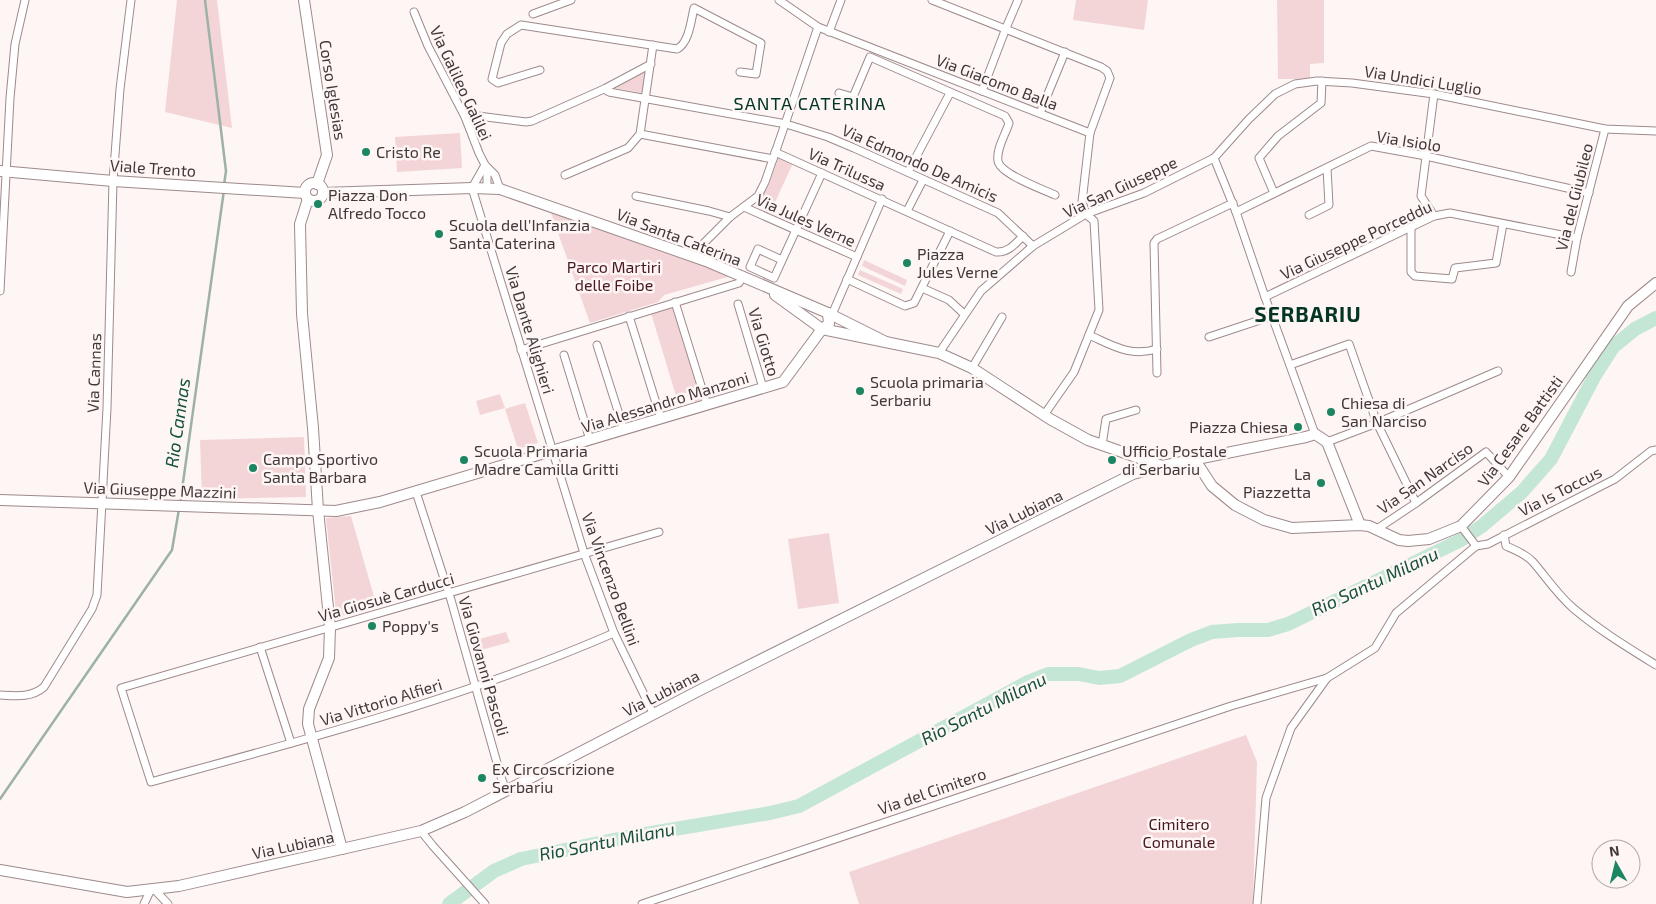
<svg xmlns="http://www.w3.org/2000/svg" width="1656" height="904" font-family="'Exo 2',sans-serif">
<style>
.green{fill:#f4d5d7}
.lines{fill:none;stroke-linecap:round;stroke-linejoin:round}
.stream{stroke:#9db2a6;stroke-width:2.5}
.river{stroke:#c4e6d5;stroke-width:14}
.street-casing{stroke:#9e8a8b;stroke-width:9}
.secondary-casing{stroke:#9e8a8b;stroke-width:12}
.street{stroke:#fff;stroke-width:7}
.secondary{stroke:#fff;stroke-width:10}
.poi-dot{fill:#1c8562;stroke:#fef5f5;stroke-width:2}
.labels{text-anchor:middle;stroke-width:5;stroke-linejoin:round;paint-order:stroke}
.street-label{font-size:16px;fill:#413839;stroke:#fef5f5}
.poi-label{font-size:16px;fill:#413839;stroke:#fef5f5;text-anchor:start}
.park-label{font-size:16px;fill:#47181f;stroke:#fef5f5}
.neighbourhood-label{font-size:18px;letter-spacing:1px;fill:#023524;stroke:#fef5f5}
.water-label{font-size:18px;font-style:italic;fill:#15523c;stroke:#fef5f5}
.district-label{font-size:21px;font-weight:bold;letter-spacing:1px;fill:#023524;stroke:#fef5f5}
</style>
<rect width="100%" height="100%" fill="#fef5f5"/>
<g class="green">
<path d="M 177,0 L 217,0 L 232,128 L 165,112 Z"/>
<path d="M 1076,0 L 1148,0 L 1144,30 L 1073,20 Z"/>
<path d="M 1277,0 L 1324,0 L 1324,63 L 1310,64 L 1310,79 L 1278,79 Z"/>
<path d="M 645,72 L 642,93 L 615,88 Z"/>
<path d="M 460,133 L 462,168 L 397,172 L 395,137 Z"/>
<path d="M 779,156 L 793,163 L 771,211 L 758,204 L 769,185 Z"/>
<path d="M 551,213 L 731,276 L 664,295 L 658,302 L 590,323 Z"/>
<path d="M 864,260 L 907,280 L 905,286 L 862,266 Z"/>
<path d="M 860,270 L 903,289 L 901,294 L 858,275 Z"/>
<path d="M 673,307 L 701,401 L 696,403 L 688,392 L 676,396 L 651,313 Z"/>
<path d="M 500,394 L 505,408 L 480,415 L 476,401 Z"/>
<path d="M 525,403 L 538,443 L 518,449 L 505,409 Z"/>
<path d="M 304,437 L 306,497 L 202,499 L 200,440 Z"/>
<path d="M 351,516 L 377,607 L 341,616 L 336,612 L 326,518 Z"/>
<path d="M 829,533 L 839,603 L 798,609 L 788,539 Z"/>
<path d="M 506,632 L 510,642 L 474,652 L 471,641 Z"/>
<path d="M 1246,735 L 1257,762 L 1253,904 L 859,904 L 849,872 Z"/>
</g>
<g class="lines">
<g class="stream">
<path d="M 205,0 L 226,171 L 224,185"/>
<path d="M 180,504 L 224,190"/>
<path d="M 0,799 L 172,550 L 179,509"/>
</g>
<path class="river" d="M 449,904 L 494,871 L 521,859 L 633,836 L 770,813 L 799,806 L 1028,682 L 1048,674 L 1079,674 L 1099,678 L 1120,676 L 1191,640 L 1212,632 L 1238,630 L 1268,630 L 1288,624 L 1461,540 L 1482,526 L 1522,492 L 1551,459 L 1594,377 L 1613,347 L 1635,329 L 1656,318"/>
<defs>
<g id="street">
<path d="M 779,0 L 818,27 L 1090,133"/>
<path d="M 932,0 L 1101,67 L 1107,71 L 1110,78 L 1090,133 L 1082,202 L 1086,214 L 1094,221 L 1099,310 L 1074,372 L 1044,415"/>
<path d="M 414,12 L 428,46 L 465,117 L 479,153 L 485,165 L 487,173 L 487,188"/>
<path d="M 533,14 L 571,0"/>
<path d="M 829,32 L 841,0"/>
<path d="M 540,70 L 498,83 L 492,79 L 501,43 L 507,34 L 521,25 L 677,49 C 689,43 691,21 694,8 L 761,43 L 756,74 L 740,72"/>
<path d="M 604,89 L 609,92 L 786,124 L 828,137 L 854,148 L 998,213 L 1033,246"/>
<path d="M 982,91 L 1006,28 L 1018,0"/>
<path d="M 839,93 L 853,97 L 870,57 L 1005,116 L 1009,123 C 1006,134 996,148 998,161 C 1000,174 1042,189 1055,195"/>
<path d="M 1040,113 L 1065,52"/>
<path d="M 465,117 L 478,116 L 526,122 L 532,121 L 604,89 L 651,64"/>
<path d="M 640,134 L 773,159"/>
<path d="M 775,152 L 996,252 C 1008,253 1015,244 1023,236"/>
<path d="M 1214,158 L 1236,212 L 1265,297 L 1315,434"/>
<path d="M 485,165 L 472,188 L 584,553 L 614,633 L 653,713"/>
<path d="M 485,165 L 495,175 L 500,189"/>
<path d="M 908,172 L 950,93"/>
<path d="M 565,175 L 628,148 L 640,134 L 653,45"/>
<path d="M 1274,193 L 1259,158 L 1278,136 L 1321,103 L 1322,81"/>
<path d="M 636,196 L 709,211 L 730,217"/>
<path d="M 744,207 L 857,257"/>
<path d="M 907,211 L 923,180"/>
<path d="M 1236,212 L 1371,146 L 1426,156 L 1589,193"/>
<path d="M 1309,215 L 1329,205 L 1327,168"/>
<path d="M 1434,216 L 1421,196 L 1434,94"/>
<path d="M 1411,228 L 1411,272 L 1415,276 L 1452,279 L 1455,268 L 1496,263 L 1503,224"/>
<path d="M 691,256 L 730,217 L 758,196 L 765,182 L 784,127 L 818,27"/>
<path d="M 782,260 L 758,249 L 750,267 L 774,278 L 822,173"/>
<path d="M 1571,272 L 1577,238 L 1605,129"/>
<path d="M 847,279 L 905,306 L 914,303 L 950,231"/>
<path d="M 922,288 L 949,300 L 964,314"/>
<path d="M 0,291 L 10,98 L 15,44 L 25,0"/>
<path d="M 1265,297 L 1434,216 L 1450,213 L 1577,238"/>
<path d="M 675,302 L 707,405"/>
<path d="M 738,304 L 763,388"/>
<path d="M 834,310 L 882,199"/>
<path d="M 629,316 L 661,419"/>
<path d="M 1089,335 C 1114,346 1130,357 1157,349"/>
<path d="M 1209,337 L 1272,316"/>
<path d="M 597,345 L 624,430"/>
<path d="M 521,350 L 739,283 L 742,277"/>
<path d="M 939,353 L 981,291 L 1033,246 L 1086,214 L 1144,193 L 1214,158 L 1249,119 L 1275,94 L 1295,84 L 1317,81 L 1352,83 L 1434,94 L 1605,129 L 1656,131"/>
<path d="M 564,355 L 590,440"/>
<path d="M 1290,365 L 1349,344 L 1377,423 L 1416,503"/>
<path d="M 972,368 L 1002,317"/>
<path d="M 1157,373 L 1154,243 L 1157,239 L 1233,203"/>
<path d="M 1327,442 L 1377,423 L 1498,371"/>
<path d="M 1102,445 L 1106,419 L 1136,410"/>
<path d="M 416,492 L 451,600 L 501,777 L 506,791"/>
<path d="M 1461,526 L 1476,546 L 1488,544 L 1615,479 L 1651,451 L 1656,450"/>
<path d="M 1377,529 L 1416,503 L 1486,452 L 1509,477"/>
<path d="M 1504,535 L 1506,546 C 1515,550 1526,554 1533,562 C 1546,577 1557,594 1573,608 C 1599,630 1627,647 1656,665"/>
<path d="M 614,633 C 465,698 307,739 151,782 L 121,688 L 659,532"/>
<path d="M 260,647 L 291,743"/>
<path d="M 0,695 C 16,696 31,698 44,687 L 92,609 L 97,595 L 107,408 L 113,181 L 120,89 L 131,0"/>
<path d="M 421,831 L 433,846 L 485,904"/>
<path d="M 154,889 L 168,904"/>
<path d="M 144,904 L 151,889"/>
<path d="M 642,904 L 1231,706 L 1327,678 L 1375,648 L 1396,613 L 1476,546"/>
<path d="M 1257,904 L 1266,798 L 1291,728 L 1327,678"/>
</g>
<g id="secondary">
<path d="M 304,0 L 327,155 L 317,184"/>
<path d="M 0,171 L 113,181 L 305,193"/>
<circle cx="314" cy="192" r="9"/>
<path d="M 323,193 L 472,188 L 500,189 L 706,261 L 828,313 L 886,342"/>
<path d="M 308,199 L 300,224 L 302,314 L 313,428 L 318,510 L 330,627 L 329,658 L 309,709 L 308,724 L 342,849"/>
<path d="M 775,295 L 822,329 L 939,353 L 972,368 L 1050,419 L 1088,440 L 1162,466"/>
<path d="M 1195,460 L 1212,486 L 1235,505 L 1264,520 L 1292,528 L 1360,525 L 1369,526 L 1399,540 L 1408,541 L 1429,539 L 1461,526 L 1509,477 L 1628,306 L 1656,283"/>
<path d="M 0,500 L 336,511 L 380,502 L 783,382 L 822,329 L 829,324 L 828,313"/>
<path d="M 0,870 L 127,892 L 179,886 L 421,831 L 465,812 L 702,689 L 1133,474 L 1162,466 L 1306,437 L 1315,434 L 1327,442 L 1360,525"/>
</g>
</defs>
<use href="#street" class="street-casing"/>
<use href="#secondary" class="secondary-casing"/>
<use href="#street" class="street"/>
<use href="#secondary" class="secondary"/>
</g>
<g class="poi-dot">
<circle cx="366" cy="152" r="5"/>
<circle cx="318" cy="204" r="5"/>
<circle cx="439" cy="234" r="5"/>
<circle cx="907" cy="263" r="5"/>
<circle cx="860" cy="391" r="5"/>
<circle cx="1331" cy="412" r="5"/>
<circle cx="1298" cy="427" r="5"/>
<circle cx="464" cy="460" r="5"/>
<circle cx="1112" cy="460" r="5"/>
<circle cx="253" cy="468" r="5"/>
<circle cx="1321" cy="483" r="5"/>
<circle cx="372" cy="626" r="5"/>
<circle cx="482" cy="778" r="5"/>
</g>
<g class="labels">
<g class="street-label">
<text transform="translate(1423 80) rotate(9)" y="6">Via Undici Luglio</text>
<text transform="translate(997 82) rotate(21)" y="6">Via Giacomo Balla</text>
<text transform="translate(461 83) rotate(65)" y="6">Via Galileo Galilei</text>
<text transform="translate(333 90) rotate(81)" y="6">Corso Iglesias</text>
<text transform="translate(1409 141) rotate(9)" y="6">Via Isiolo</text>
<text transform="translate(920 163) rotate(24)" y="6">Via Edmondo De Amicis</text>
<text transform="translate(153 168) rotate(4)" y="6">Viale Trento</text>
<text transform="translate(847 169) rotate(24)" y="6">Via Trilussa</text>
<text transform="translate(1120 187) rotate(-25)" y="6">Via San Giuseppe</text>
<text transform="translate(1574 197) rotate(-76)" y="6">Via del Giubileo</text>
<text transform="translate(806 220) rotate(24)" y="6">Via Jules Verne</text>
<text transform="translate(679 237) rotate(21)" y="6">Via Santa Caterina</text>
<text transform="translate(1356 240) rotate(-25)" y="6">Via Giuseppe Porceddu</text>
<text transform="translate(530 330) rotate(73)" y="6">Via Dante Alighieri</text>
<text transform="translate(764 342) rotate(73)" y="6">Via Giotto</text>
<text transform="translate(94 373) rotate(-88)" y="6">Via Cannas</text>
<text transform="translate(665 402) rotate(-17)" y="6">Via Alessandro Manzoni</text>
<text transform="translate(1520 431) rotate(-54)" y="6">Via Cesare Battisti</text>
<text transform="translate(1425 478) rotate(-35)" y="6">Via San Narciso</text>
<text transform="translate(160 490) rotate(2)" y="6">Via Giuseppe Mazzini</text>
<text transform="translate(1560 491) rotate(-27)" y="6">Via Is Toccus</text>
<text transform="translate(1024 512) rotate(-26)" y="6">Via Lubiana</text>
<text transform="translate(611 579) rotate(70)" y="6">Via Vincenzo Bellini</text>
<text transform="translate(386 597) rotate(-16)" y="6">Via Giosuè Carducci</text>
<text transform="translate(484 666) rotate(74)" y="6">Via Giovanni Pascoli</text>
<text transform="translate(661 693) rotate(-27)" y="6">Via Lubiana</text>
<text transform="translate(381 702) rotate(-17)" y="6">Via Vittorio Alfieri</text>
<text transform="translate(932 791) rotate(-19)" y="6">Via del Cimitero</text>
<text transform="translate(293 845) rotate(-12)" y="6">Via Lubiana</text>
</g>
<g class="poi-label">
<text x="376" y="158">Cristo Re</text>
<text x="328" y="201">Piazza Don<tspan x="328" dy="18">Alfredo Tocco</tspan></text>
<text x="449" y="231">Scuola dell'Infanzia<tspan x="449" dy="18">Santa Caterina</tspan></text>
<text x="917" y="260">Piazza<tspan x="917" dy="18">Jules Verne</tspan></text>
<text x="870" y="388">Scuola primaria<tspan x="870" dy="18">Serbariu</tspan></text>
<text x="1341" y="409">Chiesa di<tspan x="1341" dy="18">San Narciso</tspan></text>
<text x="1288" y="433" text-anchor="end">Piazza Chiesa</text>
<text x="474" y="457">Scuola Primaria<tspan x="474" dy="18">Madre Camilla Gritti</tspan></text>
<text x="1122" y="457">Ufficio Postale<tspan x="1122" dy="18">di Serbariu</tspan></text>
<text x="263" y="465">Campo Sportivo<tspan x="263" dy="18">Santa Barbara</tspan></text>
<text x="1311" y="480" text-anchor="end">La<tspan x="1311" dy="18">Piazzetta</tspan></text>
<text x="382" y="632">Poppy's</text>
<text x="492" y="775">Ex Circoscrizione<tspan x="492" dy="18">Serbariu</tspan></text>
</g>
<g class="park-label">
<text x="614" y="273">Parco Martiri<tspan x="614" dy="18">delle Foibe</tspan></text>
<text x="1179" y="830">Cimitero<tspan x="1179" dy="18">Comunale</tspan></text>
</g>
<g class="neighbourhood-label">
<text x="810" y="110">SANTA CATERINA</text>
</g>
<g class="water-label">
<text transform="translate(178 423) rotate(-82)" y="6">Rio Cannas</text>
<text transform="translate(1375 582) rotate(-25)" y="6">Rio Santu Milanu</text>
<text transform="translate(984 709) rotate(-27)" y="6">Rio Santu Milanu</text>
<text transform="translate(607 842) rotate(-11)" y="6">Rio Santu Milanu</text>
</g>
<g class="district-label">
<text x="1308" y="322">SERBARIU</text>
</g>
</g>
<g transform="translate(1616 864) rotate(352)"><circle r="24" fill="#fef5f5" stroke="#b2a9aa"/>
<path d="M0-4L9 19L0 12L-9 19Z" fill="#1c8562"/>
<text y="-8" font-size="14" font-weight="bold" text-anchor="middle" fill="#413839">N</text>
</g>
</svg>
